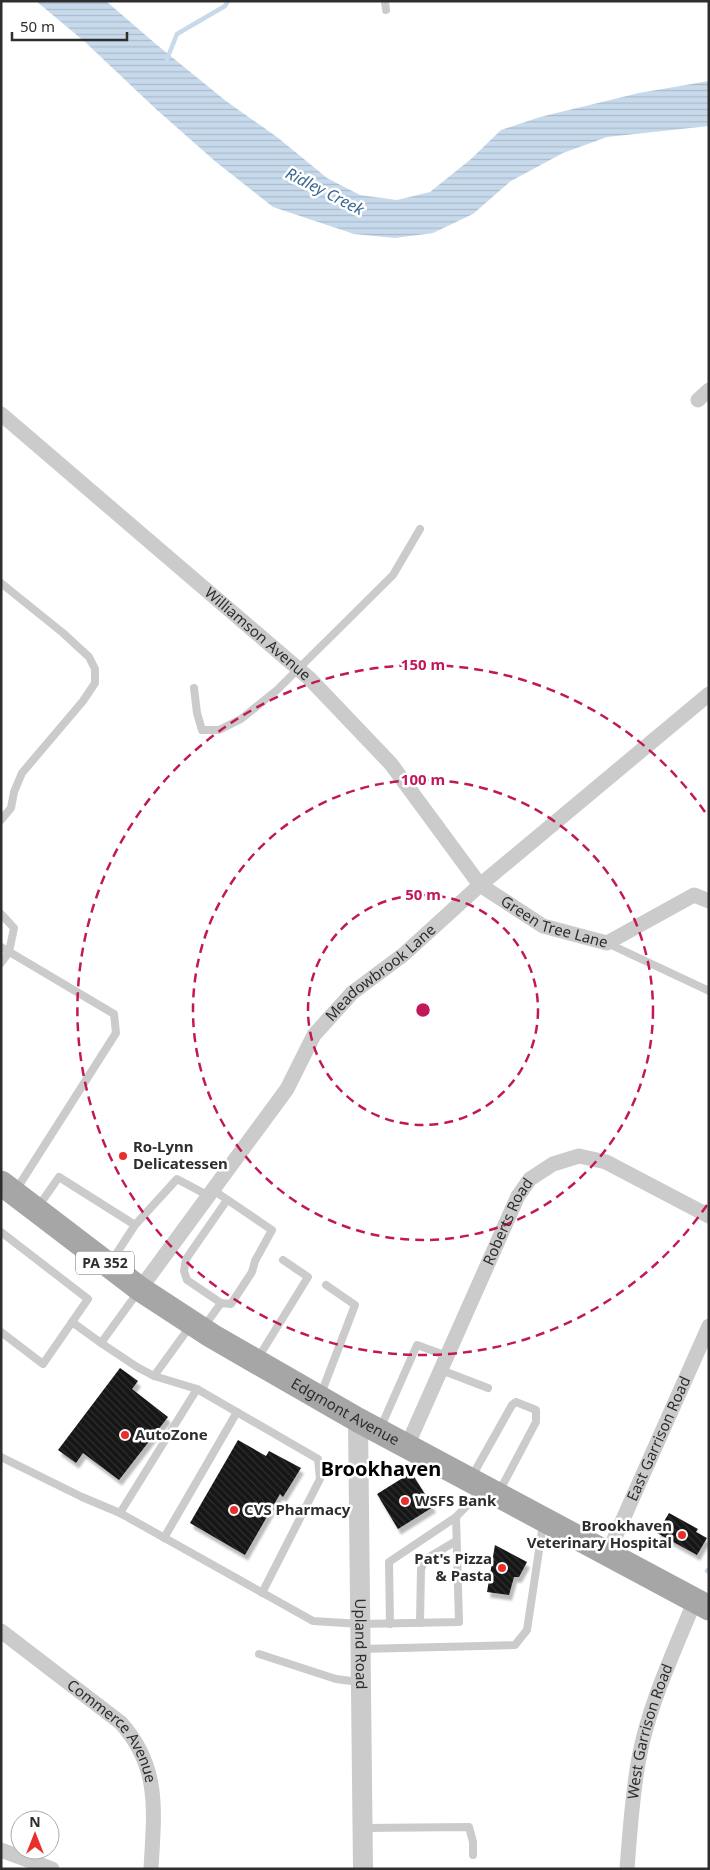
<svg xmlns="http://www.w3.org/2000/svg" width="710" height="1870" font-family="'Noto Sans',sans-serif">
<style>
.water{fill:url(#water-rules)}
.lines{fill:none;stroke-linecap:round;stroke-linejoin:round}
.stream{stroke:#c7daec;stroke-width:4.5}
.building{fill:url(#building-back-hatch);filter:url(#shadow)}
.service{stroke:#cbcbcb;stroke-width:8}
.minor{stroke:#cbcbcb;stroke-width:15}
.tertiary{stroke:#cbcbcb;stroke-width:20}
.primary{stroke:#a6a6a6;stroke-width:25}
.ring{fill:none;stroke:#c2185b;stroke-width:2.5;stroke-dasharray:9 6}
.poi-dot{fill:#e92f2c;stroke:#fff;stroke-width:2}
.labels{text-anchor:middle;stroke-width:5;stroke-linejoin:round;paint-order:stroke}
.shield{fill:#fff;stroke:#6d6d6d;stroke-width:1}
.shield-label{font-size:14px;font-weight:bold;fill:#2e2e2e}
.street-label{font-size:15px;fill:#2e2e2e;stroke:#fff}
.poi-label{font-size:15px;font-weight:bold;fill:#2e2e2e;stroke:#fff;text-anchor:start}
.water-label{font-size:16px;font-style:italic;fill:#3a6792;stroke:#fff}
.district-label{font-size:20px;font-weight:bold;fill:#000;stroke:#fff}
.centre{fill:#c2185b;stroke:#fff;stroke-width:2.5}
.ring-label{font-size:15px;text-anchor:middle;font-weight:bold;fill:#c2185b;stroke:#fff;stroke-width:5;stroke-linejoin:round;paint-order:stroke}
</style>
<defs>
<pattern id="water-rules" width="6" height="5" patternUnits="userSpaceOnUse" patternTransform="scale(1.25)"><rect width="6" height="5" fill="#c7daec"/><path d="M0 2.5h6" fill="none" stroke="#abbbcb"/></pattern>
<pattern id="building-back-hatch" width="6" height="6" patternUnits="userSpaceOnUse" patternTransform="scale(1.25)"><rect width="6" height="6" fill="#151515"/><path d="M-1 5l2 2M0 0l6 6M5-1l2 2" fill="none" stroke="#2f2f2f"/></pattern>
<filter id="shadow"><feDropShadow dx="3" dy="5.5" stdDeviation="1" flood-color="#0004"/></filter>
</defs>
<rect width="100%" height="100%" fill="#fff"/>
<path class="water" d="M 36,1 L 106,1 L 157,45 L 226,101 L 277,137 L 327,178 L 360,195 L 397,200 L 430,192 L 471,159 L 501,130 L 540,117 L 639,93 L 709,81 L 709,126 L 607,137 L 563,153 L 511,181 L 473,214 L 433,233 L 395,238 L 354,234 L 273,207 L 216,162 L 157,110 L 85,42 Z"/>
<g class="lines">
<g class="stream">
<path d="M 167,59 L 177,34 L 225,6 L 228,1"/>
<path d="M 707,1571 L 709,1569"/>
</g>
</g>
<g class="building">
<path d="M 120,1368 L 138,1381 L 132,1389 L 168,1417 L 119,1480 L 83,1453 L 76,1463 L 58,1450 Z"/>
<path d="M 238,1440 L 266,1456 L 269,1451 L 301,1468 L 283,1497 L 280,1494 L 245,1555 L 190,1523 Z"/>
<path d="M 409,1474 L 410,1477 L 413,1475 L 433,1507 L 398,1529 L 377,1494 Z"/>
<path d="M 669,1513 L 698,1529 L 696,1532 L 707,1538 L 697,1555 L 657,1533 Z"/>
<path d="M 495,1545 L 527,1562 L 519,1577 L 514,1577 L 509,1595 L 487,1592 Z"/>
</g>
<g class="lines">
<g class="service">
<path d="M 385,1 L 386,10"/>
<path d="M 1,583 L 63,633 L 89,657 L 95,669 L 95,683 L 83,701 L 22,773 L 14,792 L 11,808 L 1,820"/>
<path d="M 194,688 L 197,713 L 202,730 L 219,730 L 241,719 L 277,690 L 393,575 L 420,529"/>
<path d="M 1,914 L 14,928 L 9,952 L 1,963"/>
<path d="M 607,943 L 709,991"/>
<path d="M 1,947 L 114,1014 L 116,1033 L 16,1190"/>
<path d="M 213,1190 L 272,1230 L 255,1261 L 252,1272 L 231,1304 L 221,1303 L 187,1280 L 184,1271 L 186,1259 L 227,1200"/>
<path d="M 38,1207 L 59,1177 L 135,1225 L 111,1262"/>
<path d="M 135,1225 L 177,1179 L 209,1196"/>
<path d="M 1,1232 L 88,1299 L 43,1364 L 1,1332"/>
<path d="M 138,1292 L 101,1343 L 137,1367 L 154,1376 L 197,1389"/>
<path d="M 72,1322 L 101,1343"/>
<path d="M 203,1328 L 221,1303"/>
<path d="M 258,1358 L 308,1277 L 283,1260"/>
<path d="M 441,1370 L 488,1388"/>
<path d="M 154,1376 L 191,1325"/>
<path d="M 321,1394 L 355,1305 L 326,1285"/>
<path d="M 380,1429 L 417,1345 L 447,1356"/>
<path d="M 1,1457 L 82,1497 L 120,1513 L 313,1621 L 361,1624 L 459,1622 L 456,1517 L 482,1490"/>
<path d="M 471,1478 L 512,1405 L 516,1402 L 536,1410 L 536,1422 L 499,1492"/>
<path d="M 120,1513 L 197,1389 L 318,1459 L 320,1479 L 262,1593"/>
<path d="M 164,1538 L 237,1412"/>
<path d="M 420,1623 L 421,1569 L 426,1559 L 456,1541"/>
<path d="M 390,1624 L 389,1562 L 456,1517"/>
<path d="M 361,1649 L 515,1645 L 527,1630 L 543,1524"/>
<path d="M 259,1654 L 336,1679 L 359,1682"/>
<path d="M 364,1828 L 469,1827 L 473,1842 L 473,1855"/>
</g>
<g class="minor">
<path d="M 698,400 L 709,390"/>
<path id="s1" d="M 1,414 L 310,679 L 391,764 L 480,885 L 543,926 L 607,943 L 694,895 L 709,901"/>
<path id="s2" d="M 140,1289 L 287,1089 L 314,1035 L 352,993 L 403,955 L 480,885 L 709,694"/>
<path id="s3" d="M 407,1446 L 518,1196 L 530,1179 L 553,1164 L 579,1156 L 606,1162 L 709,1216"/>
<path id="s4" d="M 608,1553 L 709,1326"/>
<path id="s5" d="M 1,1631 L 121,1723 C 161,1768 154,1813 151,1869"/>
<path d="M 1,1850 L 52,1869"/>
<path id="s6" d="M 627,1869 C 630,1832 632,1795 639,1758 C 649,1704 674,1652 695,1600"/>
</g>
<path class="tertiary" id="s7" d="M 358,1420 L 363,1869"/>
<path class="primary" id="s8" d="M 1,1183 L 140,1289 L 212,1336 L 358,1420 L 709,1608"/>
</g>
<g class="ring">
<circle cx="423" cy="1010" r="115"/>
<circle cx="423" cy="1010" r="230"/>
<path d="M707 1205A345 345 0 1 1 707 815"/>
</g>
<g class="poi-dot">
<circle cx="123" cy="1156" r="5"/>
<circle cx="125" cy="1435" r="5"/>
<circle cx="405" cy="1501" r="5"/>
<circle cx="234" cy="1510" r="5"/>
<circle cx="682" cy="1535" r="5"/>
<circle cx="502" cy="1568" r="5"/>
</g>
<g class="labels">
<rect class="shield" x="76" y="1251.5" width="58" height="23" rx="4"/>
<g class="shield-label">
<text x="105" y="1268">PA 352</text>
</g>
<g class="street-label">
<text dy="5" stroke="none"><textPath href="#s1" startOffset="338">Williamson Avenue</textPath></text>
<text dy="5" stroke="none"><textPath href="#s1" startOffset="759">Green Tree Lane</textPath></text>
<text dy="5" stroke="none"><textPath href="#s2" startOffset="400">Meadowbrook Lane</textPath></text>
<text dy="5" stroke="none"><textPath href="#s3" startOffset="246">Roberts Road</textPath></text>
<text dy="5" stroke="none"><textPath href="#s8" startOffset="414">Edgmont Avenue</textPath></text>
<text dy="5" stroke="none"><textPath href="#s4" startOffset="125">East Garrison Road</textPath></text>
<text dy="5" stroke="none"><textPath href="#s7" startOffset="224">Upland Road</textPath></text>
<text dy="5" stroke="none"><textPath href="#s6" startOffset="140">West Garrison Road</textPath></text>
<text dy="5" stroke="none"><textPath href="#s5" startOffset="152">Commerce Avenue</textPath></text>
</g>
<g class="poi-label">
<text x="133" y="1152">Ro-Lynn<tspan x="133" dy="17">Delicatessen</tspan></text>
<text x="135" y="1440">AutoZone</text>
<text x="415" y="1506">WSFS Bank</text>
<text x="244" y="1515">CVS Pharmacy</text>
<text x="672" y="1531" text-anchor="end">Brookhaven<tspan x="672" dy="17">Veterinary Hospital</tspan></text>
<text x="492" y="1564" text-anchor="end">Pat's Pizza<tspan x="492" dy="17">&amp; Pasta</tspan></text>
</g>
<g class="water-label">
<text transform="translate(325 191) rotate(27)" y="6">Ridley Creek</text>
</g>
<g class="district-label">
<text x="381" y="1476">Brookhaven</text>
</g>
</g>
<circle cx="423" cy="1010" r="8" class="centre"/>
<g class="ring-label">
<text x="423" y="670">150 m</text>
<text x="423" y="785">100 m</text>
<text x="423" y="900">50 m</text>
</g>
<rect width="710" height="1870" fill="none" stroke="#2e2e2e" stroke-width="5"/>
<g transform="translate(35 1835)"><circle r="24" fill="#ffffff" stroke="#ababab"/>
<path d="M0-4L9 19L0 12L-9 19Z" fill="#e92f2c"/>
<text y="-8" font-size="14" font-weight="bold" text-anchor="middle" fill="#2e2e2e">N</text>
</g>
<path d="M12 32v8h115v-8" fill="none" stroke="#2e2e2e" stroke-width="2.5"/>
<text x="20" y="32" font-size="15" fill="#2e2e2e" stroke="#ffffff" stroke-width="4" paint-order="stroke">50 m</text>
</svg>
